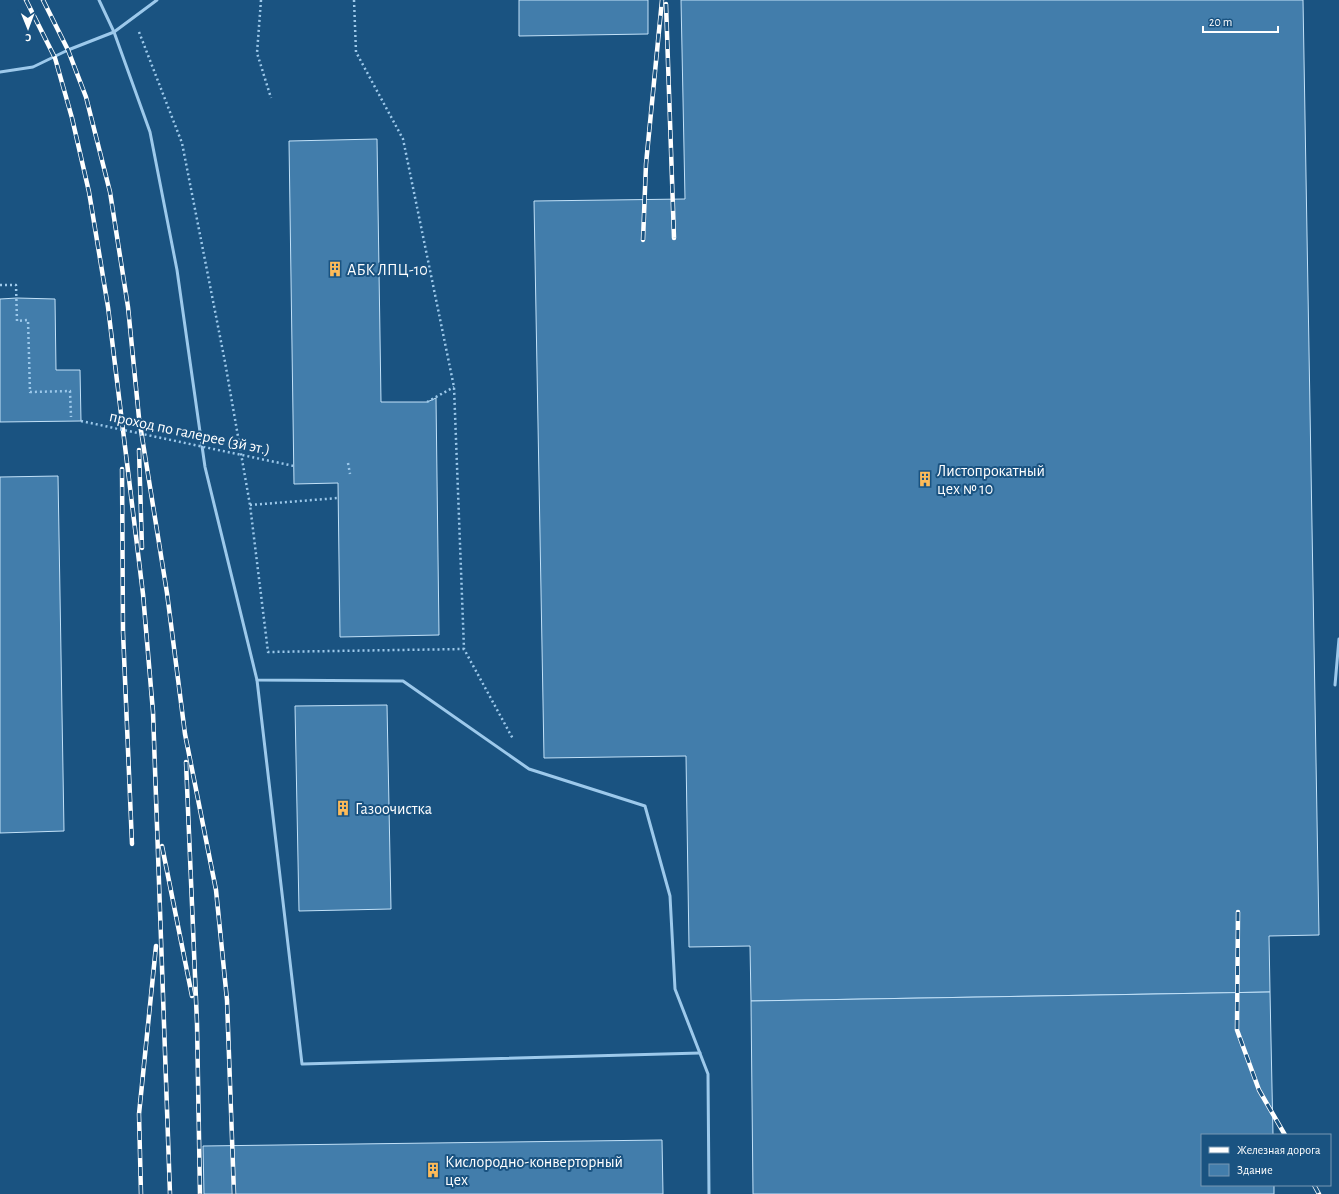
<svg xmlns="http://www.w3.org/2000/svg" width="1339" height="1194" font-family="'Alegreya Sans',sans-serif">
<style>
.building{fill:#427dab;stroke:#c2e1f8}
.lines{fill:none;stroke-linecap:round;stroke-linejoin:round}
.path{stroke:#9dc9eb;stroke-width:2.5;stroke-dasharray:2 3;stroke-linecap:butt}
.service{stroke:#9dc9eb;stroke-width:3}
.rail-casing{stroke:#fff;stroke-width:4.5}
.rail{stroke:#1a5381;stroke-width:3;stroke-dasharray:9;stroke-linecap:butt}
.path-bridge{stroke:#9dc9eb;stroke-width:2.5;stroke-dasharray:2 3;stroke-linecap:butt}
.labels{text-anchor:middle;stroke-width:4;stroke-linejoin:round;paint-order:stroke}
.poi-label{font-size:16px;fill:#fff;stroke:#1a5381;text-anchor:start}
.street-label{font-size:16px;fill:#fff;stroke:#1a5381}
</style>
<rect width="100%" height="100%" fill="#1a5381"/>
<g class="building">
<path d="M 519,0 L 648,0 L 648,34 L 519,36 Z"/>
<path d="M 681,0 L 1303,0 L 1319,935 L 1269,936 L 1270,992 L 751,1001 L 750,946 L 689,947 L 686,756 L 544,758 L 534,201 L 685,199 Z"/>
<path d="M 377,139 L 381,402 L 427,402 L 436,398 L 439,635 L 340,637 L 338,483 L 294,484 L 289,141 Z"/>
<path d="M 17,298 L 55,299 L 56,370 L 80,370 L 81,421 L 0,422 L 0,299 Z"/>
<path d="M 58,476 L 64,831 L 0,833 L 0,477 Z"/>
<path d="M 387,705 L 391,909 L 299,911 L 295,706 Z"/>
<path d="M 1270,992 L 1273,1135 L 1202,1135 L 1202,1185 L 1274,1185 L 1274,1194 L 753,1194 L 751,1001 Z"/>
<path d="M 662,1140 L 663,1194 L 204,1194 L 203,1146 Z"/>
</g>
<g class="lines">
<g class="path">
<path d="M 261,0 L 257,53 L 271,98"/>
<path d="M 354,0 L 356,52 L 403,139 L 454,387 L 464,649 L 513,739"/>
<path d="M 139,32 L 182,143 L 225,362 L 250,505 L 268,652 L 464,649"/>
<path d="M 0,285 L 16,285 L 17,321 L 28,320 L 30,392 L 70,391 L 71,417"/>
<path d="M 427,402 L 454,387"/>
<path d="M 348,463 L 350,474"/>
<path d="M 250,505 L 338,498"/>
</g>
<g class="service">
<path d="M 99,0 L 114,32 L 150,132 L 177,270 L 205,467 L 257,680 L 403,681 L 529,769 L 645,806 L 670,896 L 675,989 L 708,1074 L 709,1194"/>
<path d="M 0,72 L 33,67 L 68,50 L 114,32 L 157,0"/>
<path d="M 257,680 L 302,1064 L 700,1053"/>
<path d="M 1335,685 L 1339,639"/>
</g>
<defs>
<g id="rail">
<path d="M 26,0 L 55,58 L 72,118 L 89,192 L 108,307 L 143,594 L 153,712 L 170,1194"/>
<path d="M 43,0 L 68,50 L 86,97 L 110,192 L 128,307 L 139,418 L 167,593 L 185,734 L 216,890 L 227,1000 L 234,1194"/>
<path d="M 666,4 L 674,238"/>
<path d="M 643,240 L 646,164 L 662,0"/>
<path d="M 139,450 L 142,548"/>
<path d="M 122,469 L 123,632 L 132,844"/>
<path d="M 186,762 L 197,1023 L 200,1194"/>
<path d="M 162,846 L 192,996"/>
<path d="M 1238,912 L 1237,1030 L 1259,1090 L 1285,1135"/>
<path d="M 1314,1185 L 1319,1194"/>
<path d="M 141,1194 L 139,1114 L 156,946"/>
</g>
</defs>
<use href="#rail" class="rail-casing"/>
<use href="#rail" class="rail"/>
<path class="path-bridge" d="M 81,421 L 294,466"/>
</g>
<defs>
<symbol id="building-bare" viewBox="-9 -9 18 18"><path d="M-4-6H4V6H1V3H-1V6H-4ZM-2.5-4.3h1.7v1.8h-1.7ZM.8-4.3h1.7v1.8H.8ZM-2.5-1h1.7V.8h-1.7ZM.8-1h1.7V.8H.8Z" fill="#fdbb59" stroke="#1a5381" stroke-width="2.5" paint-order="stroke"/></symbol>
</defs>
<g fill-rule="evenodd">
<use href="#building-bare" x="324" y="258" width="22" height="22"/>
<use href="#building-bare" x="914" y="468" width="22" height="22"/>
<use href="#building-bare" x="332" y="797" width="22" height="22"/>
<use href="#building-bare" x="422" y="1159" width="22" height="22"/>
</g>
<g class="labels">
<g class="poi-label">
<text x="347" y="275">АБК ЛПЦ-10</text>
<text x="937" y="476">Листопрокатный<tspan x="937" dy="18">цех № 10</tspan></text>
<text x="355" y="814">Газоочистка</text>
<text x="445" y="1167">Кислородно-конверторный<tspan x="445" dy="18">цех</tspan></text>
</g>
<g class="street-label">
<text transform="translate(190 432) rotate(12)" y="6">проход по галерее (3й эт.)</text>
</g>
</g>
<rect x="1201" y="1134" width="130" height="52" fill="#1a5381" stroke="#7698b3"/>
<rect x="1209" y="1147" width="20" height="6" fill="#ffffff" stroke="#7698b3"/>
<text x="1237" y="1154" font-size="12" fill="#ffffff">Железная дорога</text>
<rect x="1209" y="1164" width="20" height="12" fill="#427dab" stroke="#7698b3"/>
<text x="1237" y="1174" font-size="12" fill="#ffffff">Здание</text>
<g transform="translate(28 28) rotate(179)" stroke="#1a5381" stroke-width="3" paint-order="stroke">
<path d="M0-3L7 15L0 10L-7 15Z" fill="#ffffff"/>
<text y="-6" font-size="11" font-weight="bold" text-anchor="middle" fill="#ffffff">С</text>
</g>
<path d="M1203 26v6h75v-6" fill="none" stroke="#ffffff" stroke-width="2"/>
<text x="1209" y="26" font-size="12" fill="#ffffff" stroke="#1a5381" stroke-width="3" paint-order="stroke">20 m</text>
</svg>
